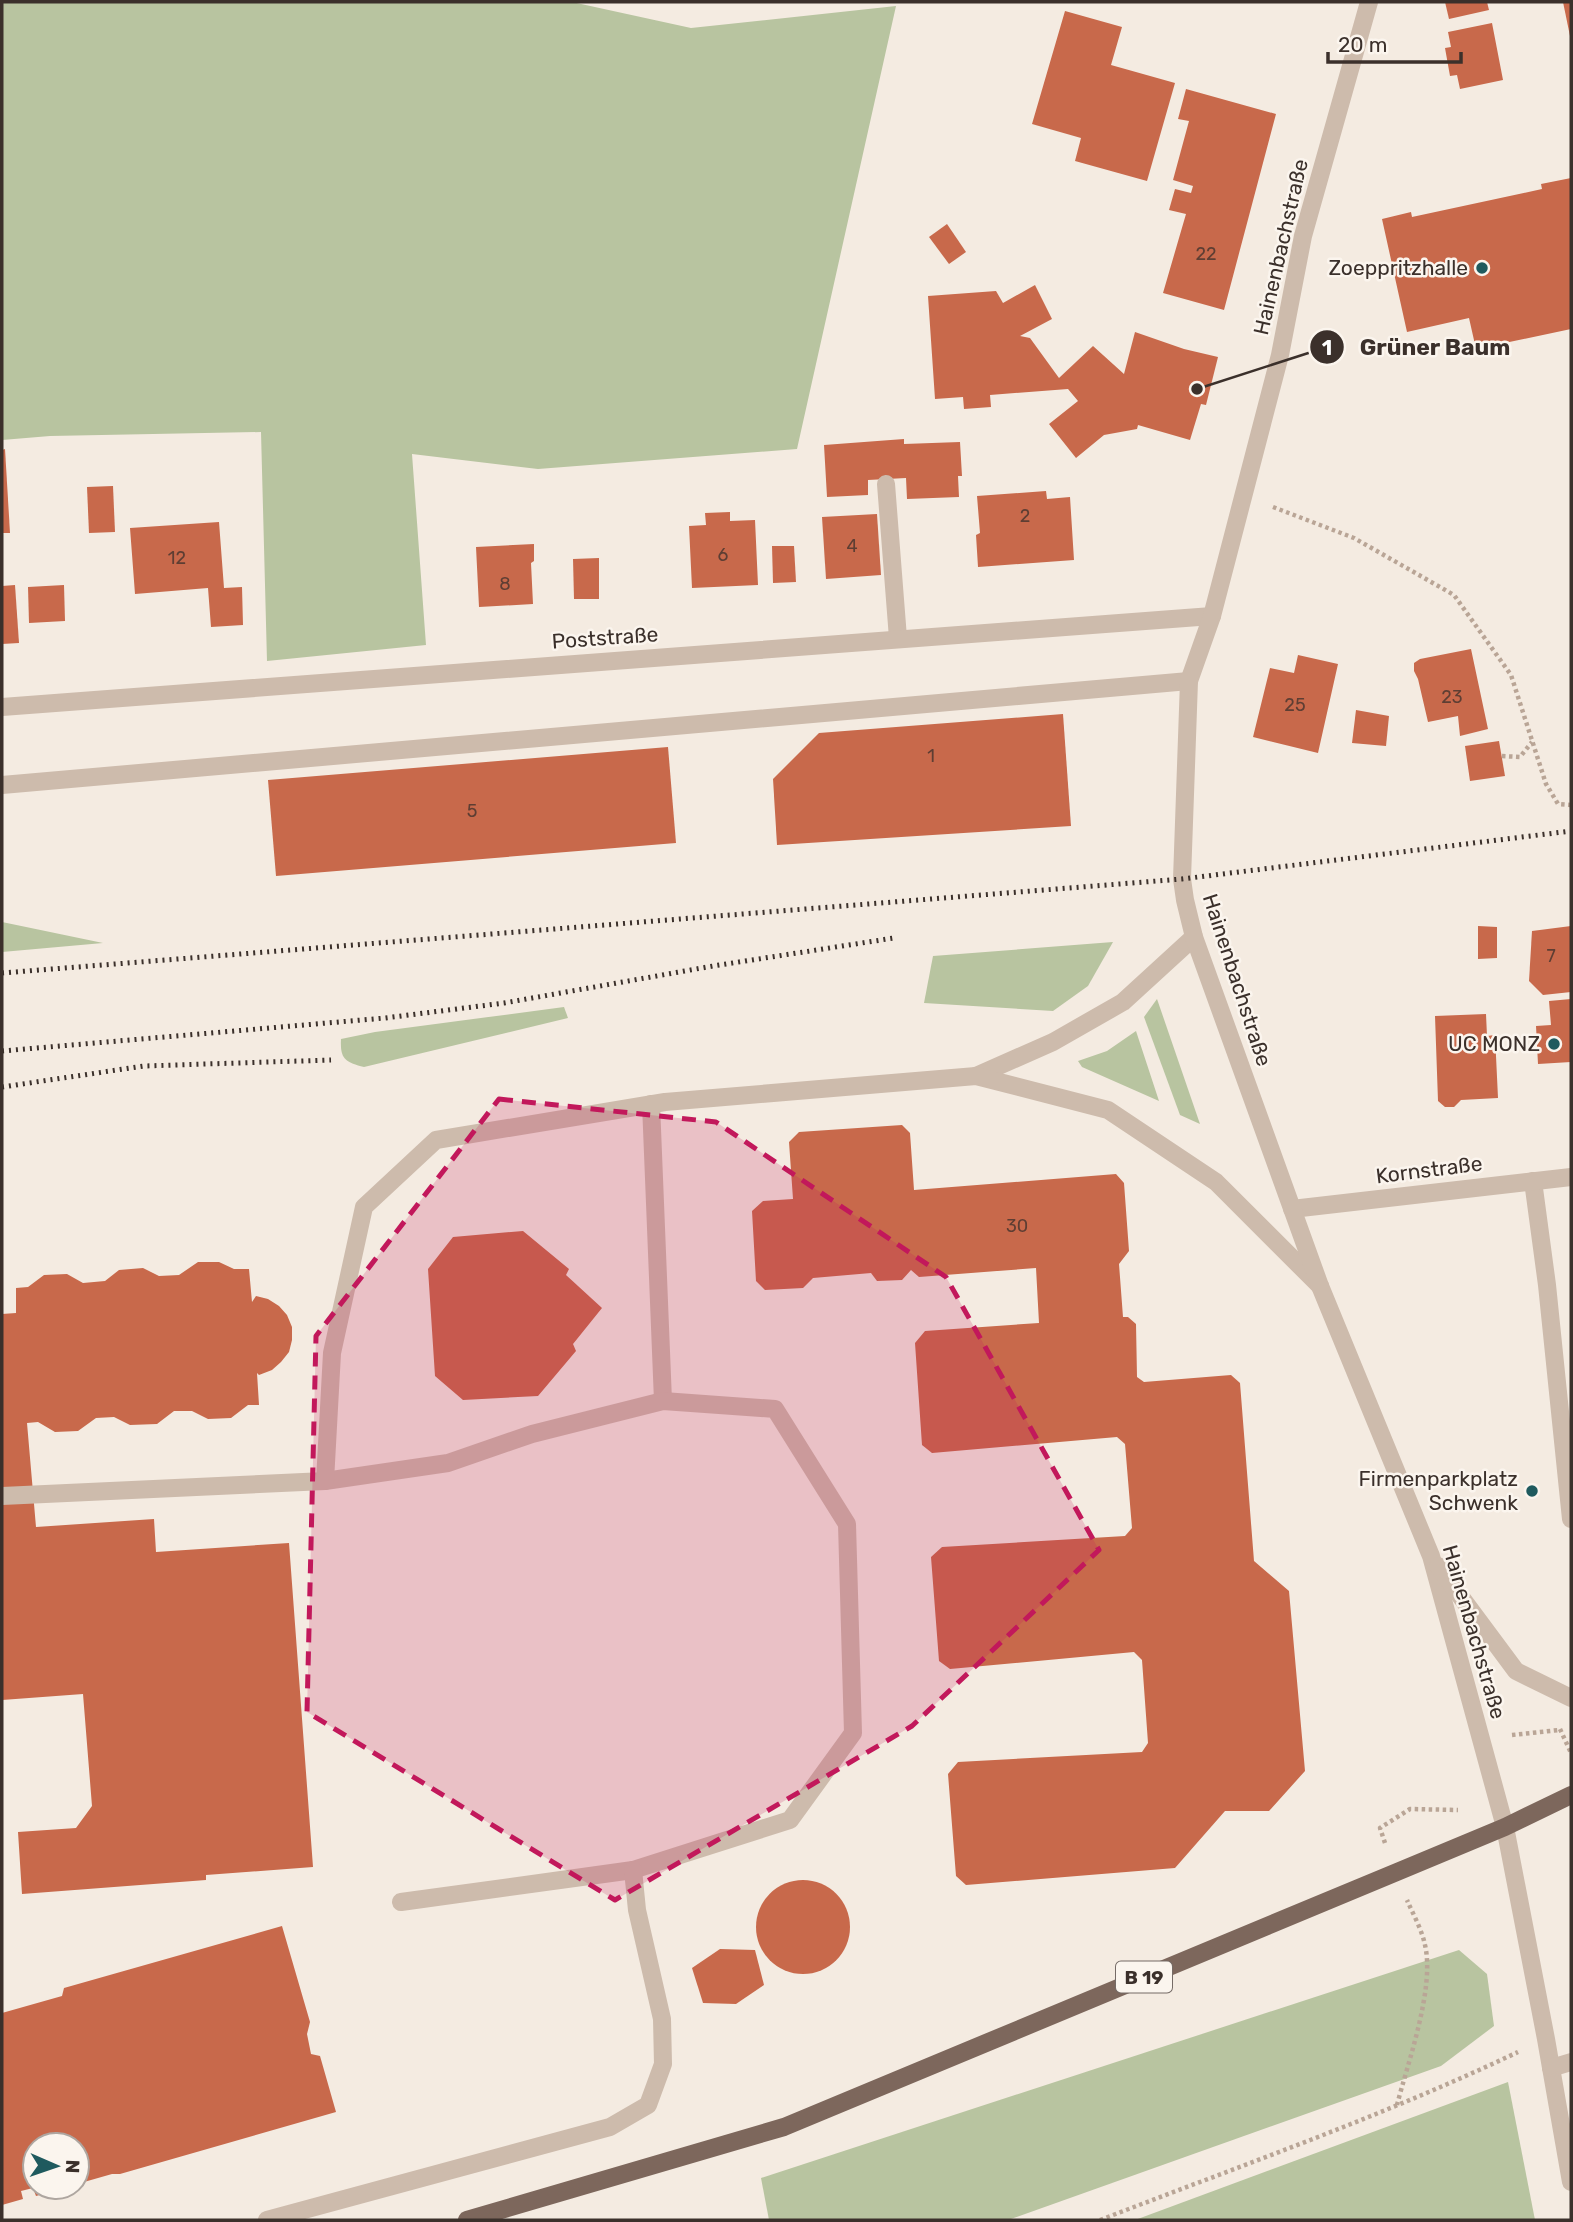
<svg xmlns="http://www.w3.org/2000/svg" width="1573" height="2222" font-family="Rubik,sans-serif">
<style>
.green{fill:#b8c4a0}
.building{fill:#c8694b}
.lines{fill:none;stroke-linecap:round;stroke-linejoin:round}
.path{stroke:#b9a596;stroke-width:4.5;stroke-dasharray:3.5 3.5;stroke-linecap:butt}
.service{stroke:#cdbbac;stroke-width:18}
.minor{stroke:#cdbbac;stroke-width:18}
.tertiary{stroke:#cdbbac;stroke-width:18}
.primary{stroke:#7d675c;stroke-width:18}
.rail{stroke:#3b302b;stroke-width:5;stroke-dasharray:2 5;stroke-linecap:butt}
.marked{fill:#c2185b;fill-opacity:0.2;stroke:#c2185b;stroke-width:5;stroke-dasharray:14 9;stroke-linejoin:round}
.poi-dot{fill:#1f5a5e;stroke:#fbf5ee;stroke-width:2.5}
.labels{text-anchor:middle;stroke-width:5;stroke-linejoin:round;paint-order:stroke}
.number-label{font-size:18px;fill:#5e3e33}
.shield{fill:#fbf5ee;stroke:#756b66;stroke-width:2}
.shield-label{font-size:19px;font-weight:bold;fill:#3b302b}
.street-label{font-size:21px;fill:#3b302b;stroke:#fbf5ee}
.poi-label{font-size:21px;fill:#3b302b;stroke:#fbf5ee;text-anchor:end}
.leader{fill:none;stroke:#3b302b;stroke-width:2.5}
.callout-dot{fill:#3b302b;stroke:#fbf5ee;stroke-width:2.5}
.mark-label{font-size:21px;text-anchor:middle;font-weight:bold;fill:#fff}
.callout-label{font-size:23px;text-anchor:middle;font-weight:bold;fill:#3b302b;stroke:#fbf5ee;stroke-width:5;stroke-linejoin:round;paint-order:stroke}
</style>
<rect width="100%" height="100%" fill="#f4ebe1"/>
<g class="green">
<path d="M 2,2 L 572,2 L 691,28 L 896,6 L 797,449 L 538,469 L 412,454 L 426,645 L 267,661 L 261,432 L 50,436 L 2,440 Z"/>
<path d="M 2,922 L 103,943 L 2,952 Z"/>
<path d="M 1113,942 L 1088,986 L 1053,1011 L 924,1003 L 933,956 Z"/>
<path d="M 1157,999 L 1200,1124 L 1180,1115 L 1144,1017 Z"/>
<path d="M 564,1007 L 568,1018 L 364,1067 C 345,1062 340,1059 341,1039 L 375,1032 Z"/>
<path d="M 1136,1031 L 1159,1101 L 1082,1067 L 1078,1061 L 1107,1051 Z"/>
<path d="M 1459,1950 L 1487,1974 L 1494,2026 L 1441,2066 L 1008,2220 L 769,2220 L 761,2178 Z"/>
<path d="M 1508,2082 L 1535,2220 L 1135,2220 Z"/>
</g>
<g class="building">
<path d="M 1445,2 L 1487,2 L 1489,10 L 1449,19 Z"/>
<path d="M 1563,2 L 1571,2 L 1571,36 L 1570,36 Z"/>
<path d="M 1065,11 L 1122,27 L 1111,65 L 1175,83 L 1147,181 L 1075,161 L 1081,138 L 1032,124 Z"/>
<path d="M 1492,23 L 1503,80 L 1460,89 L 1457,75 L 1450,76 L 1445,48 L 1451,47 L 1448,32 Z"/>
<path d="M 1186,89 L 1276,114 L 1224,310 L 1163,293 L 1186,214 L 1169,210 L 1175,189 L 1191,193 L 1193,186 L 1173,180 L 1189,121 L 1178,119 Z"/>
<path d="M 1571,178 L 1571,329 L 1476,349 L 1469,318 L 1407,332 L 1382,219 L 1411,212 L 1412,217 L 1542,189 L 1541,184 Z"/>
<path d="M 947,224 L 966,252 L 949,264 L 929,237 Z"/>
<path d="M 1035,285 L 1052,319 L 1020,336 L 1030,338 L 1059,378 L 1093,346 L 1124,374 L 1135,332 L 1184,349 L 1218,357 L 1206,405 L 1201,404 L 1190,440 L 1138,425 L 1137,429 L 1104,435 L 1076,458 L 1049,424 L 1078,401 L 1068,389 L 990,395 L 991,407 L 964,409 L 963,397 L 935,399 L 928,296 L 996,291 L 1003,303 Z"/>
<path d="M 904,439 L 904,444 L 960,442 L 962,476 L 958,476 L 959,497 L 907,499 L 906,478 L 868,480 L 868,495 L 827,497 L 824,445 Z"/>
<path d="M 5,449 L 10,533 L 2,533 L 2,450 Z"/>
<path d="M 113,486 L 115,532 L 89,533 L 87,487 Z"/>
<path d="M 1046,491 L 1047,499 L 1070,497 L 1074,560 L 978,567 L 976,535 L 980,533 L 977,496 Z"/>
<path d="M 730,512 L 730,521 L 755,520 L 758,585 L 692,588 L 689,526 L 706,525 L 705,513 Z"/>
<path d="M 877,514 L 881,575 L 826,579 L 822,517 Z"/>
<path d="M 219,522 L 224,588 L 242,587 L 243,625 L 211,627 L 208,588 L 135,594 L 130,528 Z"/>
<path d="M 534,544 L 534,561 L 531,563 L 533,604 L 479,607 L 476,547 Z"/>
<path d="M 772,546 L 794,546 L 796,582 L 773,583 Z"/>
<path d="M 599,558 L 599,599 L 574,599 L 573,559 Z"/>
<path d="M 15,585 L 19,643 L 2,644 L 2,586 Z"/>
<path d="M 64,585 L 65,621 L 29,623 L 28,587 Z"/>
<path d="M 1471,649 L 1488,729 L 1460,736 L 1458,716 L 1428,722 L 1418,679 L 1414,671 L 1414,663 L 1420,659 Z"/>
<path d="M 1298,655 L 1338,664 L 1318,753 L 1253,737 L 1270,668 L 1294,673 Z"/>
<path d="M 1356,710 L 1389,716 L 1386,746 L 1352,743 Z"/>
<path d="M 1063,714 L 1071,826 L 777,845 L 773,779 L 819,733 Z"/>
<path d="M 1499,741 L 1505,776 L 1470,781 L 1465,746 Z"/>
<path d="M 668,747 L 676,843 L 276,876 L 268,780 Z"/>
<path d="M 1478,926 L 1497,927 L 1497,958 L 1478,959 Z"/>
<path d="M 1571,926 L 1571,992 L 1543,995 L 1529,981 L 1532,931 Z"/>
<path d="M 1571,999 L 1571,1062 L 1538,1064 L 1536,1026 L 1551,1025 L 1549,1001 Z"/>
<path d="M 1486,1014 L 1487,1036 L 1495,1035 L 1498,1098 L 1461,1100 L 1454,1107 L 1445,1107 L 1438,1101 L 1435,1016 Z"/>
<path d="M 902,1125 L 910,1133 L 914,1190 L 1116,1174 L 1124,1183 L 1129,1251 L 1119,1264 L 1123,1317 L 1128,1317 L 1136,1324 L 1137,1377 L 1144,1382 L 1231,1375 L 1240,1383 L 1254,1561 L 1289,1591 L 1305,1771 L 1269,1811 L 1225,1811 L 1175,1868 L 966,1885 L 956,1876 L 948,1774 L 958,1762 L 1142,1752 L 1148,1743 L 1142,1660 L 1134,1652 L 950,1669 L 939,1661 L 931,1557 L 942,1547 L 1125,1536 L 1132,1528 L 1125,1444 L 1117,1437 L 932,1453 L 922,1445 L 915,1343 L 925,1331 L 1039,1323 L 1036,1268 L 919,1277 L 911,1270 L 902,1280 L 877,1281 L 871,1273 L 813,1278 L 803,1288 L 765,1290 L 756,1281 L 752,1211 L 763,1201 L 793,1199 L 789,1142 L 799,1132 Z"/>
<path d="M 523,1231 L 569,1269 L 566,1275 L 602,1308 L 573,1344 L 576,1351 L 538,1396 L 463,1400 L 435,1376 L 428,1269 L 453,1237 Z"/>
<path d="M 198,1262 L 219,1262 L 234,1269 L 249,1269 L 252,1302 L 256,1296 L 268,1299 L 279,1306 L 287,1315 L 292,1327 L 292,1340 L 289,1352 L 281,1362 L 272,1370 L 259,1375 L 257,1373 L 259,1405 L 248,1405 L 231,1418 L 208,1419 L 192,1411 L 174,1411 L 157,1424 L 130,1425 L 114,1417 L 96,1418 L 78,1431 L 55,1432 L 38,1422 L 27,1423 L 36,1527 L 154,1519 L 156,1552 L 289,1543 L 313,1867 L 206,1875 L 206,1880 L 22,1894 L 18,1832 L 76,1828 L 92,1806 L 83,1694 L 2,1700 L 2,1314 L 16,1313 L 16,1288 L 28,1287 L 44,1275 L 67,1274 L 83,1283 L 105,1281 L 119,1270 L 143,1268 L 159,1276 L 179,1275 Z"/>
<circle cx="803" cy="1927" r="47"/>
<path d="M 282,1926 L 310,2022 L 307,2034 L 311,2054 L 320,2056 L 336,2112 L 120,2174 L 112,2174 L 77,2184 L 77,2145 L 35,2145 L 35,2187 L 64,2188 L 36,2196 L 33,2188 L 21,2191 L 23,2199 L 2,2205 L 2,2013 L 62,1996 L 64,1988 Z"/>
<path d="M 720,1949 L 755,1950 L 764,1985 L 736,2004 L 703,2003 L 692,1968 Z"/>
</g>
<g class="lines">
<g class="path">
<path d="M 1273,507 L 1354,538 L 1454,595 L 1511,675 L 1546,784 L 1558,804 L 1571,805"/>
<path d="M 1502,756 L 1520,757 L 1532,742"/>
<path d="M 1560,1729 L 1571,1753"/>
<path d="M 1512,1735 L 1559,1730"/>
<path d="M 1385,1843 L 1380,1828 L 1410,1809 L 1458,1810"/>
<path d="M 1397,2105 C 1408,2062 1435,1988 1425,1945 C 1422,1930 1413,1914 1407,1900"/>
<path d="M 1100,2220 C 1240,2166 1383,2116 1518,2052"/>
</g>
<g class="service">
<path d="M 886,484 L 898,638"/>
<path d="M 976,1076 L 1053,1042 L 1123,1002 L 1194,937"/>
<path d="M 651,1104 L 663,1401"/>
<path d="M 1533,1181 L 1547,1285 L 1571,1519"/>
<path d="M 325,1481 L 448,1463 L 532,1434 L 663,1401 L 775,1409 L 847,1524 L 853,1733 L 790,1820 L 633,1870 L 401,1902"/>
<path d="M 2,1496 L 325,1481 L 332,1353 L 364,1207 L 436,1140 L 665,1102 L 976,1076 L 1108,1110 L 1216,1182 L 1320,1286"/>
<path d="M 267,2220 L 610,2127 L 648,2105 L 663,2064 L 662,2019 L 637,1910 L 633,1870"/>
</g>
<g class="minor">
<path d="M 2,707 L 1212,616"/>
<path d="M 2,785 L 1189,681"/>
<path d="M 1292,1209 L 1571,1177"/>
<path d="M 1505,1827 L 1546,2039 L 1571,2182"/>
<path d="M 1551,2068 L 1571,2062"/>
</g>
<g class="tertiary">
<path d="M 1369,2 L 1303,236 L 1280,355 L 1212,616 L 1189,681 L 1182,879 L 1185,900 L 1194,937 L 1320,1286 L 1431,1556 L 1505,1827"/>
<path d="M 1438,1566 L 1516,1671 L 1571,1698"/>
</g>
<path class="primary" d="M 467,2220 L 784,2127 L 1397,1872 L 1505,1827 L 1571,1795"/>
<g class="rail">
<path d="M 2,973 L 1182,879 L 1571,831"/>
<path d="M 2,1051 L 385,1018 L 504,1003 L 713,966 L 894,938"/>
<path d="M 2,1087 L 144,1066 L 331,1060"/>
</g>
</g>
<path class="marked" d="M 499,1099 L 716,1122 L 946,1277 L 1099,1550 L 912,1726 L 615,1900 L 307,1712 L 316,1336 Z"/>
<g class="poi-dot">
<circle cx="1482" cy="268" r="7"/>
<circle cx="1554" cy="1044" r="7"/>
<circle cx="1532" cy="1491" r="7"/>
</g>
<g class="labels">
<g class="number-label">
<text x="1206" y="260">22</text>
<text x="1025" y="522">2</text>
<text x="852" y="552">4</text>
<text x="723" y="561">6</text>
<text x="177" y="564">12</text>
<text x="505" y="590">8</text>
<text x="1452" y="703">23</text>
<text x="1295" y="711">25</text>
<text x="931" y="762">1</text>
<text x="472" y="817">5</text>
<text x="1551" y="962">7</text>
<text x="1017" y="1232">30</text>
</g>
<rect class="shield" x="1116" y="1961.5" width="56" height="31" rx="5"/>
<g class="shield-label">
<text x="1144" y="1984">B 19</text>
</g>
<g class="street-label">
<text transform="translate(1281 247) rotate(-77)" y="7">Hainenbachstraße</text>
<text transform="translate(605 638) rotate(-4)" y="7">Poststraße</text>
<text transform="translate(1237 980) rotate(72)" y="7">Hainenbachstraße</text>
<text transform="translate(1429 1170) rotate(-7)" y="7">Kornstraße</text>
<text transform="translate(1474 1632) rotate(74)" y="7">Hainenbachstraße</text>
</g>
<g class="poi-label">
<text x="1468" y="275">Zoeppritzhalle</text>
<text x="1540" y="1051">UC MONZ</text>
<text x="1518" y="1486">Firmenparkplatz<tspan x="1518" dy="24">Schwenk</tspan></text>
</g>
</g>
<path class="leader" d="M1197 389L1327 347"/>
<g class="callout-dot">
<circle cx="1197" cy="389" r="7"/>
<circle cx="1327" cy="347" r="18"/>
</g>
<g class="mark-label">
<text x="1327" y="355">1</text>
</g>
<g class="callout-label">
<text x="1435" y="355">Grüner Baum</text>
</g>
<rect width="1573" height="2222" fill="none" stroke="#3b302b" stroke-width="7"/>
<g transform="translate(56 2166) rotate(92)"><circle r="33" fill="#fbf5ee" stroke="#aea6a0" stroke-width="2"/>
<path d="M0-5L12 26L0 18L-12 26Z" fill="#1f5a5e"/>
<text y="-10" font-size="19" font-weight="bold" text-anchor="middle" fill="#3b302b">N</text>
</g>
<path d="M1328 52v10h133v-10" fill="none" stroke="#3b302b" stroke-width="3.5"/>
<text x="1338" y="52" font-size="21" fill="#3b302b" stroke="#fbf5ee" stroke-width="5" paint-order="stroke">20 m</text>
</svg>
